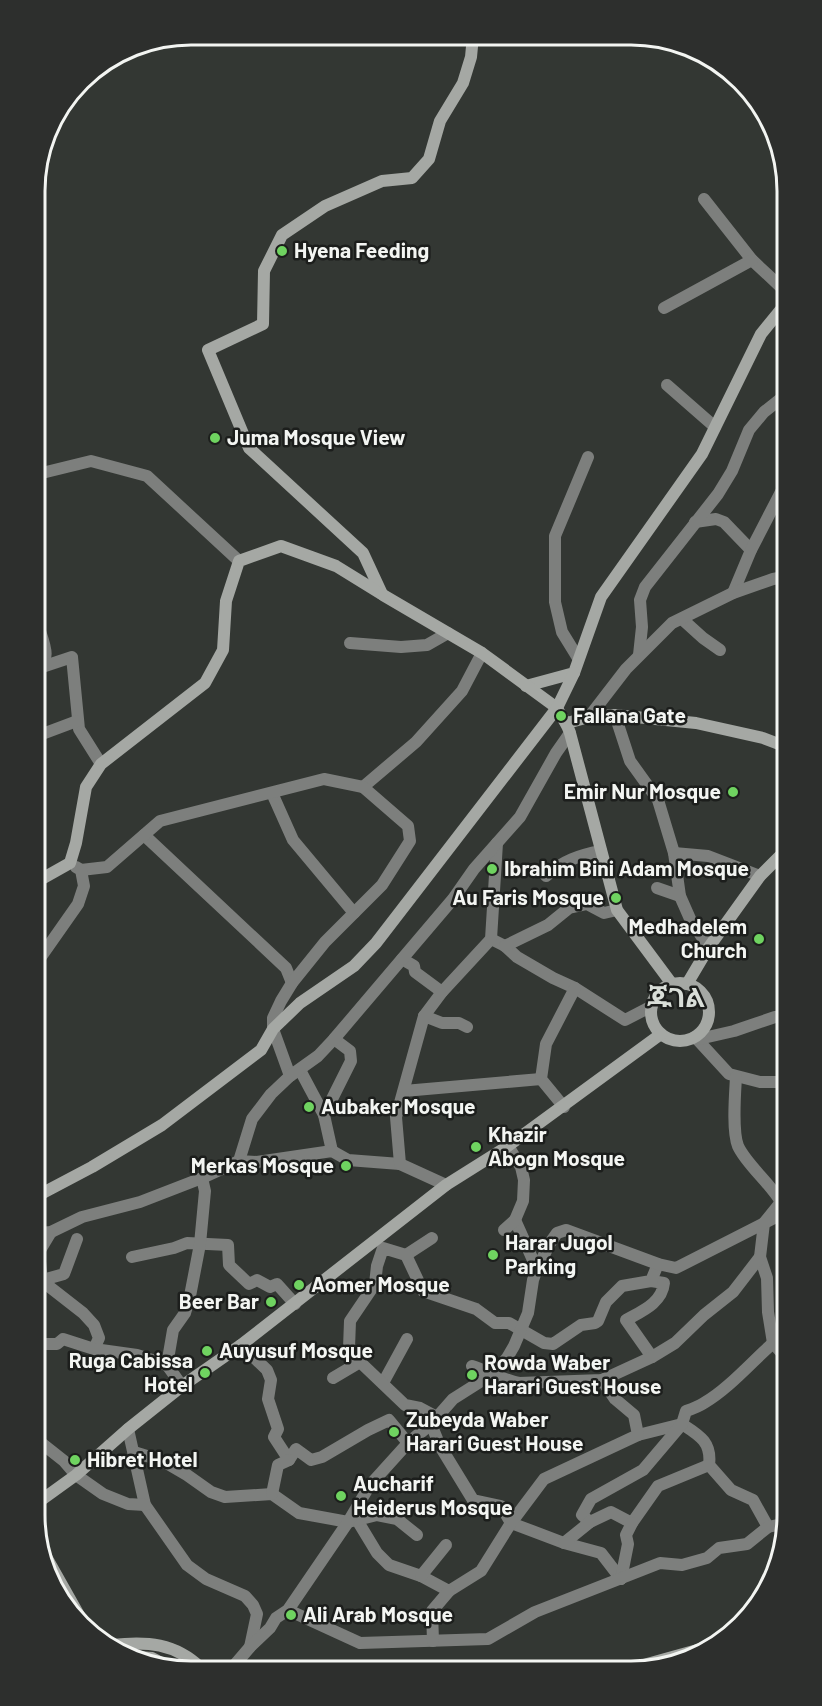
<svg xmlns="http://www.w3.org/2000/svg" width="822" height="1706" font-family="Barlow,'Noto Sans Ethiopic',sans-serif">
<style>
.lines{fill:none;stroke-linecap:round;stroke-linejoin:round}
.street{stroke:#7d7f7d;stroke-width:12}
.secondary{stroke:#a5a8a4;stroke-width:12}
.poi-dot{fill:#6fd360;stroke:#1c1e1c;stroke-width:2}
.labels{text-anchor:middle;stroke-width:5;stroke-linejoin:round;paint-order:stroke}
.poi-label{font-size:21px;font-weight:bold;fill:#f3f5f2;stroke:#1c1e1c;text-anchor:start}
.district-label{font-size:27px;font-weight:bold;fill:#d9ded8;stroke:#1c1e1c}
.rim{fill:none;stroke:#f3f5f2;stroke-width:3}
</style>
<rect width="100%" height="100%" fill="#333733"/>
<g class="lines">
<g class="street">
<path d="M 704,199 L 752,260 L 783,289"/>
<path d="M 664,308 L 752,260"/>
<path d="M 667,385 L 715,427"/>
<path d="M 37,477 L 42,473 L 91,461 L 147,476 L 239,561"/>
<path d="M 695,522 L 716,519 L 724,522 L 751,550"/>
<path d="M 733,593 L 751,550 L 783,488"/>
<path d="M 682,619 L 703,638 L 720,650"/>
<path d="M 37,622 C 43,643 53,656 37,674"/>
<path d="M 350,643 L 401,647 L 427,645 L 448,633"/>
<path d="M 639,655 L 642,627 L 640,600 L 645,587 L 718,494 L 732,471 L 749,430 L 764,412 L 783,397"/>
<path d="M 578,658 L 562,632 L 555,602 L 555,536 L 588,457"/>
<path d="M 45,666 L 72,657 L 79,729 L 101,764"/>
<path d="M 615,715 L 630,761 L 658,800 L 674,853 L 680,896 L 691,921 L 709,947"/>
<path d="M 589,717 L 626,669 L 672,623 L 733,593 L 773,579 L 784,577"/>
<path d="M 37,736 L 77,721"/>
<path d="M 363,787 L 416,742 L 462,691 L 482,653"/>
<path d="M 272,793 L 293,840 L 354,913"/>
<path d="M 144,835 L 286,968 L 292,983"/>
<path d="M 674,853 L 708,856 L 760,876"/>
<path d="M 81,870 L 107,867 L 160,821 L 324,779 L 363,787 L 408,826 L 410,841 L 382,885 L 325,942 L 292,983 L 281,1001 L 273,1018 L 273,1029 L 290,1076"/>
<path d="M 546,876 C 562,861 580,855 601,851"/>
<path d="M 657,888 L 680,896"/>
<path d="M 491,939 L 505,946 L 517,957 L 553,978 L 575,988 L 625,1020 L 652,1006"/>
<path d="M 505,946 L 548,925 L 569,908 L 587,904 L 604,913 L 617,910"/>
<path d="M 402,959 L 414,966 L 415,972 L 442,992"/>
<path d="M 38,961 L 78,904 L 84,886 L 81,870 L 76,867"/>
<path d="M 424,1016 L 442,1023 L 459,1023 L 467,1027"/>
<path d="M 695,1037 L 729,1074 L 760,1082 L 786,1082"/>
<path d="M 699,1039 L 734,1031 L 775,1017 L 785,1016"/>
<path d="M 300,1070 L 324,1115"/>
<path d="M 736,1077 C 735,1095 732,1131 738,1146 C 746,1164 770,1183 781,1202"/>
<path d="M 404,1091 L 541,1079"/>
<path d="M 564,1107 L 541,1079 L 546,1044 L 575,988"/>
<path d="M 332,1151 L 324,1115 L 351,1061 L 350,1051 L 334,1039"/>
<path d="M 239,1161 L 257,1162 L 332,1151 L 348,1160 L 400,1164"/>
<path d="M 446,1185 L 400,1164 L 396,1117 L 424,1016 L 442,992 L 491,939 L 497,843"/>
<path d="M 786,1192 L 781,1202 L 764,1223 L 760,1257 L 767,1278 L 768,1312 L 773,1343 L 787,1359"/>
<path d="M 515,1220 L 537,1269"/>
<path d="M 504,1230 L 515,1220 L 523,1201 L 524,1180 L 521,1167 L 508,1146"/>
<path d="M 51,1232 L 39,1252 L 42,1281 L 83,1313 L 94,1325 L 99,1338 L 94,1349"/>
<path d="M 39,1233 L 51,1232 L 82,1217 L 140,1202 L 202,1178 L 239,1161 L 252,1119 L 271,1094 L 290,1076 L 318,1056 L 334,1039 L 453,899 L 474,869 L 520,817 L 556,753 L 570,733"/>
<path d="M 406,1255 L 432,1238"/>
<path d="M 132,1257 L 174,1248 L 187,1243 L 228,1245 L 229,1265 L 249,1284 L 257,1280 L 270,1287 L 277,1284 L 295,1304"/>
<path d="M 39,1281 L 64,1274 L 77,1239"/>
<path d="M 651,1281 L 664,1283 C 662,1303 642,1311 626,1320 L 652,1357"/>
<path d="M 39,1344 L 57,1344 L 63,1339 L 94,1349 L 137,1355 L 167,1365 L 182,1386"/>
<path d="M 241,1345 L 267,1370 L 271,1380 L 268,1399 L 278,1429 L 274,1437 L 289,1460 L 296,1449 L 311,1460 L 322,1457 L 368,1430 L 389,1420 L 408,1443"/>
<path d="M 167,1365 L 173,1330 L 185,1313 L 190,1296 L 200,1244 L 205,1191 L 202,1178"/>
<path d="M 472,1366 C 488,1371 503,1380 519,1383 L 602,1380 L 652,1357 L 675,1343 L 704,1315 L 733,1292 L 760,1257"/>
<path d="M 333,1378 L 360,1362"/>
<path d="M 383,1383 L 407,1339"/>
<path d="M 437,1417 L 420,1408 L 405,1405 L 360,1362 L 349,1348 L 350,1321 L 375,1284 L 377,1266 L 383,1248 L 406,1255 L 423,1291 L 476,1309 L 495,1323 L 509,1323 L 544,1343 L 553,1344 L 581,1325 L 595,1323 L 598,1321 L 606,1302 L 622,1286 L 651,1281 L 658,1264"/>
<path d="M 431,1424 L 440,1446 L 473,1500 L 501,1506 L 511,1523 L 564,1543 L 601,1553 L 621,1579"/>
<path d="M 128,1429 L 145,1505 L 187,1565 L 206,1579 L 245,1596 L 253,1605 L 257,1614 L 250,1647"/>
<path d="M 638,1435 L 682,1424 C 699,1435 712,1442 709,1465 L 731,1490 L 753,1500 L 768,1527"/>
<path d="M 40,1442 L 64,1461 L 76,1475 L 103,1494 L 128,1504 L 145,1505"/>
<path d="M 134,1452 L 163,1461 L 187,1475 L 211,1492 L 225,1497 L 272,1494 L 299,1513 L 348,1522 L 357,1520 L 377,1553 L 389,1565 L 421,1576 L 449,1591 L 481,1571 L 511,1523 L 544,1479 L 638,1435 L 634,1415 L 615,1399 L 602,1380"/>
<path d="M 272,1494 L 278,1465 L 289,1460"/>
<path d="M 357,1520 L 377,1515 L 397,1519 L 417,1535"/>
<path d="M 590,1522 L 582,1515 L 591,1499 L 643,1470 L 682,1424 L 686,1411 C 692,1409 698,1407 704,1403 C 732,1387 759,1353 786,1332"/>
<path d="M 564,1543 L 590,1522 L 611,1512 L 632,1523 L 658,1486 L 709,1465"/>
<path d="M 421,1576 L 446,1545"/>
<path d="M 621,1579 L 628,1544 L 626,1535 L 632,1523"/>
<path d="M 288,1610 L 360,1643 L 488,1639 L 535,1612 L 660,1563 L 682,1565 L 707,1558 L 719,1548 L 747,1544 L 768,1527 L 787,1523"/>
<path d="M 433,1641 L 432,1611 L 449,1591"/>
<path d="M 232,1668 L 250,1647 L 270,1628 L 276,1618 L 288,1610 L 348,1522 L 370,1485 L 408,1443 L 431,1424 L 453,1399 L 494,1373 L 507,1358 L 514,1346 L 528,1313 L 533,1280 L 537,1269 L 550,1243 L 557,1233 L 566,1230 L 658,1264 L 676,1268 L 786,1212"/>
</g>
<g class="secondary">
<path d="M 382,594 L 363,553 L 249,448 L 208,350 L 263,324 L 264,271 L 282,235 L 325,206 L 382,181 L 412,178 L 429,159 L 440,121 L 463,83 L 471,57 L 473,36"/>
<path d="M 526,686 L 574,673 L 601,597 L 702,454 L 761,334 L 783,307"/>
<path d="M 567,723 L 589,717 L 615,715 L 696,723 L 763,738 L 784,746"/>
<path d="M 38,881 L 70,863 L 76,843 L 86,787 L 101,764 L 205,683 L 223,650 L 226,601 L 239,561 L 281,546 L 336,566 L 383,595 L 482,653 L 557,708 C 561,717 567,723 570,733 L 617,910 L 672,984"/>
<circle cx="680" cy="1012" r="29"/>
<path d="M 687,984 L 709,947 L 760,876 L 785,851"/>
<path d="M 39,1195 L 92,1167 L 162,1125 L 261,1050 L 273,1029 L 300,1003 L 354,966 L 376,943 L 557,708 L 574,673"/>
<path d="M 40,1501 L 76,1475 L 128,1429 L 182,1386 L 241,1345 L 446,1185 L 508,1146 L 661,1034"/>
<path d="M 40,1546 L 89,1633"/>
<path d="M 112,1645 C 147,1641 175,1643 201,1668"/>
<path d="M 138,1657 L 152,1658 L 171,1668"/>
<path d="M 640,1666 L 719,1644"/>
</g>
</g>
<g class="poi-dot">
<circle cx="282" cy="251" r="6"/>
<circle cx="215" cy="438" r="6"/>
<circle cx="561" cy="716" r="6"/>
<circle cx="733" cy="792" r="6"/>
<circle cx="492" cy="869" r="6"/>
<circle cx="616" cy="898" r="6"/>
<circle cx="759" cy="939" r="6"/>
<circle cx="309" cy="1107" r="6"/>
<circle cx="476" cy="1147" r="6"/>
<circle cx="346" cy="1166" r="6"/>
<circle cx="493" cy="1255" r="6"/>
<circle cx="299" cy="1285" r="6"/>
<circle cx="271" cy="1302" r="6"/>
<circle cx="207" cy="1351" r="6"/>
<circle cx="205" cy="1373" r="6"/>
<circle cx="472" cy="1375" r="6"/>
<circle cx="394" cy="1432" r="6"/>
<circle cx="75" cy="1460" r="6"/>
<circle cx="341" cy="1496" r="6"/>
<circle cx="291" cy="1615" r="6"/>
</g>
<g class="labels">
<g class="poi-label">
<text x="294" y="258">Hyena Feeding</text>
<text x="227" y="445">Juma Mosque View</text>
<text x="573" y="723">Fallana Gate</text>
<text x="721" y="799" text-anchor="end">Emir Nur Mosque</text>
<text x="504" y="876">Ibrahim Bini Adam Mosque</text>
<text x="604" y="905" text-anchor="end">Au Faris Mosque</text>
<text x="747" y="934" text-anchor="end">Medhadelem<tspan x="747" dy="24">Church</tspan></text>
<text x="321" y="1114">Aubaker Mosque</text>
<text x="488" y="1142">Khazir<tspan x="488" dy="24">Abogn Mosque</tspan></text>
<text x="334" y="1173" text-anchor="end">Merkas Mosque</text>
<text x="505" y="1250">Harar Jugol<tspan x="505" dy="24">Parking</tspan></text>
<text x="311" y="1292">Aomer Mosque</text>
<text x="259" y="1309" text-anchor="end">Beer Bar</text>
<text x="219" y="1358">Auyusuf Mosque</text>
<text x="193" y="1368" text-anchor="end">Ruga Cabissa<tspan x="193" dy="24">Hotel</tspan></text>
<text x="484" y="1370">Rowda Waber<tspan x="484" dy="24">Harari Guest House</tspan></text>
<text x="406" y="1427">Zubeyda Waber<tspan x="406" dy="24">Harari Guest House</tspan></text>
<text x="87" y="1467">Hibret Hotel</text>
<text x="353" y="1491">Aucharif<tspan x="353" dy="24">Heiderus Mosque</tspan></text>
<text x="303" y="1622">Ali Arab Mosque</text>
</g>
<g class="district-label">
<text x="676" y="1007">ጁገል</text>
</g>
</g>
<path d="M0 0H822V1706H0ZM191 45H631A146 146 0 0 1 777 191V1515A146 146 0 0 1 631 1661H191A146 146 0 0 1 45 1515V191A146 146 0 0 1 191 45Z" fill="#2d2f2d" fill-rule="evenodd"/>
<path class="rim" d="M191 45H631A146 146 0 0 1 777 191V1515A146 146 0 0 1 631 1661H191A146 146 0 0 1 45 1515V191A146 146 0 0 1 191 45Z"/>
</svg>
